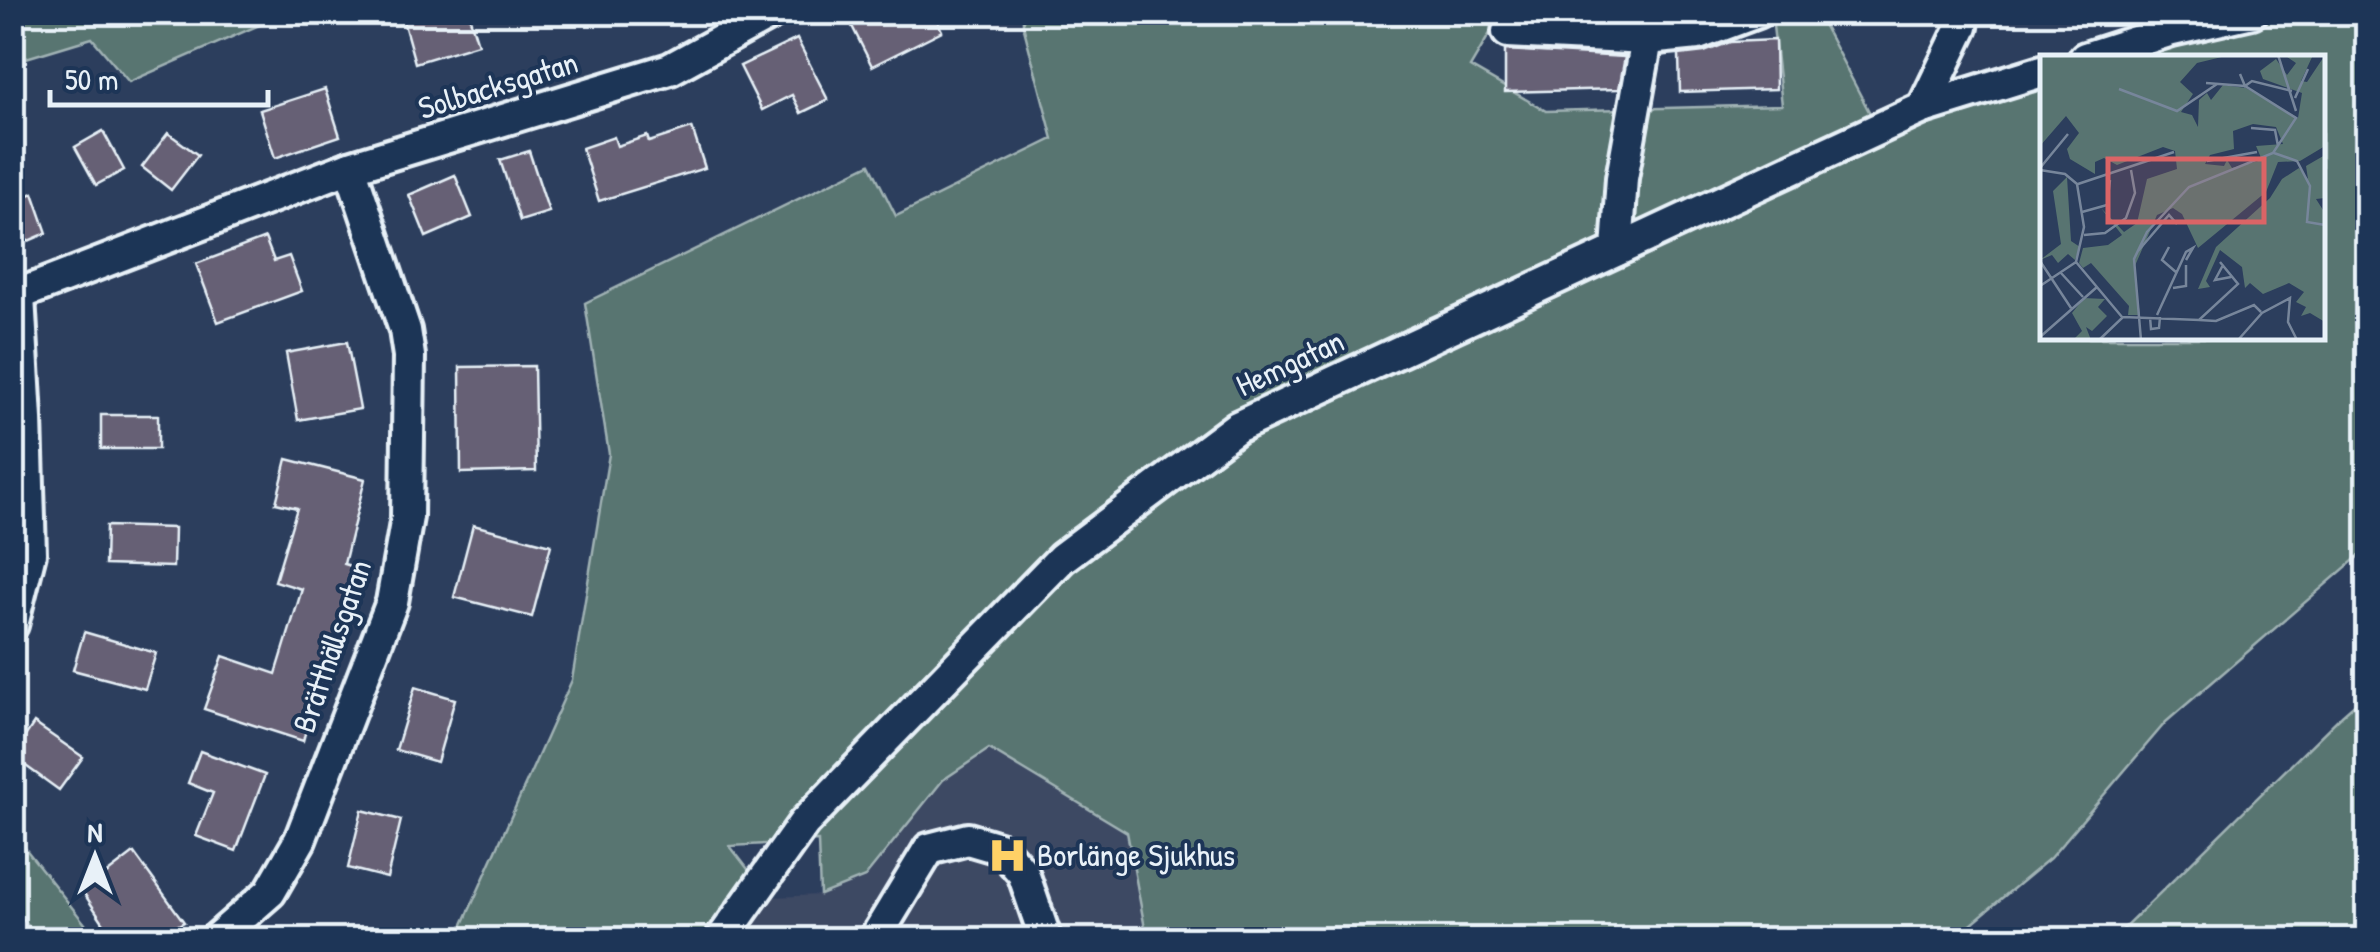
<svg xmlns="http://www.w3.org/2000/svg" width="2380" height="952" font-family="'Patrick Hand',sans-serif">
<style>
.built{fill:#3d4864}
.green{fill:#587471;stroke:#a0b2b4;stroke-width:2.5}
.building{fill:#666175;stroke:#e8f1f8;stroke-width:2.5}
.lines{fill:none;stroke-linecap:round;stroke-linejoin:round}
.minor-casing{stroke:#e8f1f8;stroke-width:38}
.minor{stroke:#1d3557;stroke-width:30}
.labels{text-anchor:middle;stroke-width:8;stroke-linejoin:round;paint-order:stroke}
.street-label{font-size:32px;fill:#e8f1f8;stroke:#1d3557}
.poi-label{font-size:32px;fill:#e8f1f8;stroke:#1d3557;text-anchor:start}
.inset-road{fill:none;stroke:#77869b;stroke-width:2.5}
.view{fill:#db6466;fill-opacity:0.15;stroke:#db6466;stroke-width:5}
.inset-edge{fill:none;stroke:#e8f1f8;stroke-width:5}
</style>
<rect width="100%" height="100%" fill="#2c3e5d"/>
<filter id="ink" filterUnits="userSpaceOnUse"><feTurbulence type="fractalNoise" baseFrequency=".01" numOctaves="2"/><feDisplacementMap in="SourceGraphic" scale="20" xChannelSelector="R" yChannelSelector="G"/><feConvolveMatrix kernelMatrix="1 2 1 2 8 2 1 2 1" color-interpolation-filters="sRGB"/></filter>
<g filter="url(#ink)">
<path class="built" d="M 989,748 L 1127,832 L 1147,939 L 742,940 L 772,897 L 820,895 L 865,877 L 943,780 Z"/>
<g class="green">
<path d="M 13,12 L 287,12 L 287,13 L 129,82 L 92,38 L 13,62 Z"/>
<path d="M 1023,13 L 1502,13 L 1470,67 L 1546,111 L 1782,105 L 1772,17 L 1789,13 L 1817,13 L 1882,136 L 2042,83 L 2042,338 L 2322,338 L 2322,58 L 2119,57 L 2177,39 L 2305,13 L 2367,13 L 2367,549 L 2166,722 L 2050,858 L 1953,939 L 1147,939 L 1127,832 L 989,749 L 943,780 L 865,877 L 820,895 L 818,841 L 730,846 L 751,873 L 705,939 L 456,940 L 572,680 L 609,454 L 585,303 L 870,164 L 896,216 L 1053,139 L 1023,25 Z"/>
<path d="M 2367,693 L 2367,939 L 2113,939 L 2342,715 Z"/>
<path d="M 13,833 L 97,939 L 38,939 L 13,906 Z"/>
</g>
<g class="building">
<path d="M 415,12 L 468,12 L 478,44 L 415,63 L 402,17 Z"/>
<path d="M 845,12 L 933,12 L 942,31 L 872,66 Z"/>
<path d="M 1588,12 L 1624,12 L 1624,19 L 1588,17 Z"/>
<path d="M 797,39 L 828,100 L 801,113 L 792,95 L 762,110 L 740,66 Z"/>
<path d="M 1775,40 L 1776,89 L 1680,92 L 1679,55 L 1704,52 L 1730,42 Z"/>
<path d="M 1505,50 L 1625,57 L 1619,89 L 1505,92 Z"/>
<path d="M 325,89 L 340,136 L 275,158 L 260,110 Z"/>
<path d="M 692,128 L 705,168 L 599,201 L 582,148 L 614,137 L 617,146 L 647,136 L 649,142 Z"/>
<path d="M 103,131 L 124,170 L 96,185 L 75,147 Z"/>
<path d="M 168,133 L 198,155 L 171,190 L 142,167 Z"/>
<path d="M 529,151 L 549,212 L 520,221 L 500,160 Z"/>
<path d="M 455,175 L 472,217 L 426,237 L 409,195 Z"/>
<path d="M 33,193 L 47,233 L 12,248 L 12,203 Z"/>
<path d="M 265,238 L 274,261 L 289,256 L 302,291 L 218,322 L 196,264 Z"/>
<path d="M 347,342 L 360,409 L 298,420 L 286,353 Z"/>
<path d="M 534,366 L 536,471 L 461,473 L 460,367 Z"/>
<rect x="101" y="415" width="57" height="34"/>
<path d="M 287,459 L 365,479 L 344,564 L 358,568 L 328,667 L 323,665 L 303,741 L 204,709 L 223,656 L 276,674 L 302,589 L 275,581 L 297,508 L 276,503 Z"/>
<path d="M 473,525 L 551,545 L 532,617 L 454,597 Z"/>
<path d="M 106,526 L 174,528 L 173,567 L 105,565 Z"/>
<path d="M 84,632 L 156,653 L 145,689 L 73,670 Z"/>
<path d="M 415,687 L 455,699 L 437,762 L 396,750 Z"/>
<path d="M 34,723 L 83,757 L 59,790 L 12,756 Z"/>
<path d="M 200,751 L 265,775 L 236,851 L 196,836 L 213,793 L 188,783 Z"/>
<path d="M 362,810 L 401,820 L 387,878 L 348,868 Z"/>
<path d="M 134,853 L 184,922 L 150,940 L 115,940 L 83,892 Z"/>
</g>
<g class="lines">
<defs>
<g id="minor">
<path d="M 1508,32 L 1647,39 L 1698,34 L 1757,12"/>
<path d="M 2085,58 L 2172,30 L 2252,12"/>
<path d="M 1923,108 L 1962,27 L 1964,12"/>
<path d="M 1617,250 L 1622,178 L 1647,39"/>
<path d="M 12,297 L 350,167 L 670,69 L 774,12"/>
<path d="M 12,625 L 30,553 L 26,419 L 19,296"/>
<path d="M 215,940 L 270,892 L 300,840 L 392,602 L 407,517 L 409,356 L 405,330 L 350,167"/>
<path d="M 721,940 L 804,823 L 1062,558 L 1237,427 L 1923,108 L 2042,71"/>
<path d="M 874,940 L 929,849 L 968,839 L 1002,849 L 1023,873 L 1046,940"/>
</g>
</defs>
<use href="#minor" class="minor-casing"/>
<use href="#minor" class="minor"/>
</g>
</g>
<defs>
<symbol id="hospital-bare" viewBox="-9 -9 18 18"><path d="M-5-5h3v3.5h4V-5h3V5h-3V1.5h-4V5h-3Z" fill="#ffd166" stroke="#1d3557" stroke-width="2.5" paint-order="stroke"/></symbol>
</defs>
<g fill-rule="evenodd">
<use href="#hospital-bare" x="980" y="828" width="55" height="55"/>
</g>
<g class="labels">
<g class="street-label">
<text transform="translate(498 85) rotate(-17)" y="11">Solbacksgatan</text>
<text transform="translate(1290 363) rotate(-25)" y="11">Hemgatan</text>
<text transform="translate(332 646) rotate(-71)" y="11">Brätthällsgatan</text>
</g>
<g class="poi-label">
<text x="1037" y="866">Borlänge Sjukhus</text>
</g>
</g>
<g transform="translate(2040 55)">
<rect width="285" height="285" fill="#2c3e5d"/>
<path d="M 0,0 L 190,0 L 157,8 L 140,27 L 153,39 L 141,57 L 152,60 L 158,72 L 159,45 L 167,38 L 171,45 L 183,30 L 206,33 L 258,63 L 262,38 L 223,24 L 220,16 L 236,4 L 247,20 L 256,8 L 244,0 L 273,0 L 261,26 L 267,27 L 285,0 L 285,91 L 260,106 L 238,107 L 226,137 L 158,193 L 142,159 L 133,153 L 117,160 L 94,213 L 100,260 L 88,260 L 89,251 L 51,208 L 43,213 L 39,208 L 43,193 L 68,190 L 82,180 L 61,153 L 84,177 L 97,168 L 107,124 L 137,114 L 135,96 L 123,92 L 77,110 L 64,103 L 55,107 L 55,119 L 30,104 L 27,94 L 39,78 L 26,61 L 0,91 ZM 213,69 L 236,72 L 243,89 L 216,91 L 222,105 L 192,113 L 187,105 L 184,111 L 165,109 L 170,100 L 194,94 L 193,76 ZM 285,100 L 285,143 L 276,144 L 285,158 L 285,267 L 270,258 L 261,261 L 266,252 L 256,247 L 264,237 L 249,228 L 223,239 L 210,228 L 205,233 L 202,212 L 180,195 L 166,226 L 170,232 L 158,234 L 176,192 L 230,143 L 242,124 L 259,113 L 268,124 L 266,111 ZM 27,122 L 31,186 L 40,192 L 35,205 L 28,199 L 18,208 L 12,200 L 0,205 L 21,189 L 13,136 ZM 44,243 L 65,244 L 58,252 L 67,261 L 52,276 L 46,272 L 51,285 L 33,285 L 42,276 L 32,258 Z" fill="#587471" fill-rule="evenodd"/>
<path class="inset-road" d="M 238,0 L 256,56M 200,19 L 205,31 L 212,26 L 252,36M 79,34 L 137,56 L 177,29M 255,43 L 268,14M 211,73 L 235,75 L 238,91M 234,98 L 257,106 L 270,131 L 267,167 L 285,170M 167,106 L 217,97M 0,113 L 28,79M 0,115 L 25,119 L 37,129 L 44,172 L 36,207 L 0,231M 38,129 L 134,97M 42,157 L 67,150 L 70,125M 44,180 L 65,178 L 86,163 L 95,138 L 91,115M 129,192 L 122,205 L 137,218M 98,196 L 129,160 L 137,169M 0,206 L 31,253M 36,207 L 82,262M 183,210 L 175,225 L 191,222M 21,218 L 43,242M 133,233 L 146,231 L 146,210M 117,260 L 146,197 L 153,193 L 146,205M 110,262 L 111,274 L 119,273 L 120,262M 159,265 L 176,266 L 214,250 L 221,257M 0,282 L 57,232M 59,285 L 83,262 L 159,265 L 198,229 L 180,207M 101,285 L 94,204 L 107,177 L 149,132 L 233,98 L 256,63 L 205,31 L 166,28M 198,285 L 222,258 L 250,243 L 248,267 L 257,285"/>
<path class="view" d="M 68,104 L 224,104 L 224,167 L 68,167 Z"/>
<rect width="285" height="285" class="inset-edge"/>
</g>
<rect width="2380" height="952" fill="none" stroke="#1d3557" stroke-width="50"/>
<rect x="25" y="25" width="2330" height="902" fill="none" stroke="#e8f1f8" stroke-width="4" filter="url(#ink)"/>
<g transform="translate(95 857)" stroke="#1d3557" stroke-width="8" paint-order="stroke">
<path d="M0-8L18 38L0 25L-18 38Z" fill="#e8f1f8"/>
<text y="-15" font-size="28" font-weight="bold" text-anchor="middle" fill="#e8f1f8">N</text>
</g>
<path d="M50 90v15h218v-15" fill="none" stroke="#e8f1f8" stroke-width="5"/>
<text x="65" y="90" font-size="30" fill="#e8f1f8" stroke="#1d3557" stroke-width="8" paint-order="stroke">50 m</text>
</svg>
